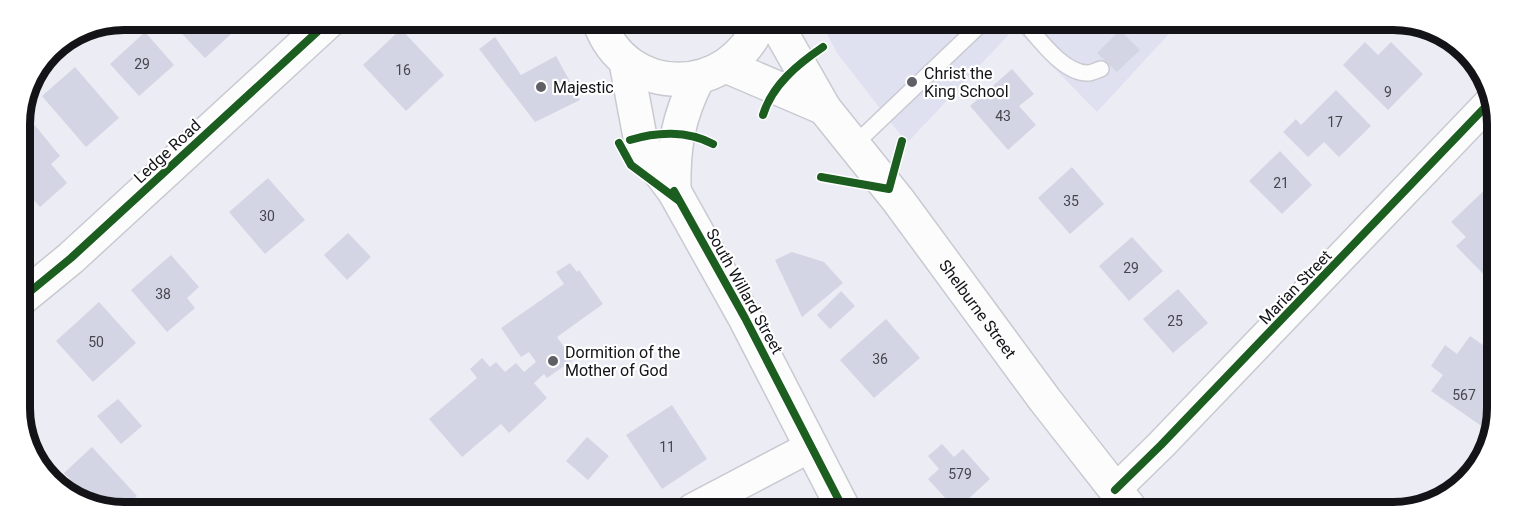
<svg xmlns="http://www.w3.org/2000/svg" width="1517" height="532" font-family="Roboto,sans-serif">
<style>
.built{fill:#dfe1f1}
.green{fill:#cfedcc}
.building{fill:#d4d5e4}
.lines{fill:none;stroke-linecap:round;stroke-linejoin:round}
.service-casing{stroke:#c9cad1;stroke-width:18}
.minor-casing{stroke:#c9cad1;stroke-width:33}
.tertiary-casing{stroke:#c9cad1;stroke-width:36}
.secondary-casing{stroke:#c9cad1;stroke-width:36}
.primary-casing{stroke:#c9cad1;stroke-width:36}
.service{stroke:#fcfcfd;stroke-width:15}
.minor{stroke:#fcfcfd;stroke-width:30}
.tertiary{stroke:#fcfcfd;stroke-width:33}
.secondary{stroke:#fcfcfd;stroke-width:33}
.primary{stroke:#fcfcfd;stroke-width:33}
.cycleway-casing{stroke:#fff;stroke-width:11}
.cycleway{stroke:#1b5e20;stroke-width:8}
.poi-dot{fill:#5f5f65;stroke:#fff;stroke-width:2}
.labels{text-anchor:middle;stroke-width:4.5;stroke-linejoin:round;paint-order:stroke}
.number-label{font-size:14px;fill:#45464d}
.poi-label{font-size:16px;fill:#131318;stroke:#fff;text-anchor:start}
.street-label{font-size:16px;fill:#131318;stroke:#fff}
.rim{fill:none;stroke:#131318;stroke-width:8}
</style>
<rect width="100%" height="100%" fill="#ebecf4"/>
<path class="built" d="M 821,22 L 1178,24 L 1097,112 L 1015,28 L 907,143 L 837,53 Z"/>
<path class="green" d="M 657,22 L 695,22 C 682,29 671,30 657,22 Z"/>
<g class="building">
<path d="M 169,20 L 243,20 L 244,22 L 205,58 Z"/>
<path d="M 1279,24 L 1294,24 L 1287,32 Z"/>
<path d="M 401,29 L 444,75 L 406,111 L 363,65 Z"/>
<path d="M 1120,30 L 1140,50 L 1117,72 L 1097,53 Z"/>
<path d="M 145,32 L 174,65 L 139,96 L 110,64 Z"/>
<path d="M 495,37 L 521,75 L 556,56 L 580,100 L 535,122 L 479,49 Z"/>
<path d="M 1365,42 L 1378,55 L 1391,42 L 1423,74 L 1388,110 L 1343,65 Z"/>
<path d="M 75,67 L 119,118 L 86,147 L 42,96 Z"/>
<path d="M 1012,69 L 1034,94 L 1019,106 L 1036,125 L 1008,150 L 970,106 Z"/>
<path d="M 1336,90 L 1371,126 L 1339,157 L 1324,142 L 1308,157 L 1283,132 L 1296,119 L 1301,125 Z"/>
<path d="M 33,123 L 60,156 L 51,164 L 67,183 L 40,207 L 20,185 L 20,135 Z"/>
<path d="M 1280,151 L 1312,185 L 1282,214 L 1249,181 Z"/>
<path d="M 1072,167 L 1104,204 L 1070,234 L 1038,198 Z"/>
<path d="M 268,178 L 305,220 L 265,254 L 229,212 Z"/>
<path d="M 1496,179 L 1494,274 L 1489,280 L 1456,246 L 1466,237 L 1451,222 Z"/>
<path d="M 348,233 L 371,257 L 347,280 L 324,255 Z"/>
<path d="M 1132,237 L 1163,271 L 1129,301 L 1099,266 Z"/>
<path d="M 792,252 L 824,262 L 843,283 L 802,317 L 775,260 Z"/>
<path d="M 171,255 L 199,287 L 187,298 L 195,308 L 167,332 L 131,290 Z"/>
<path d="M 570,263 L 577,272 L 579,270 L 603,304 L 557,337 L 573,360 L 547,378 L 544,374 L 534,383 L 547,398 L 509,433 L 501,424 L 462,457 L 429,419 L 477,378 L 470,369 L 482,358 L 490,367 L 496,362 L 505,372 L 516,363 L 524,372 L 536,362 L 529,352 L 521,357 L 501,328 L 564,284 L 556,272 Z"/>
<path d="M 1178,289 L 1208,323 L 1173,353 L 1143,319 Z"/>
<path d="M 841,291 L 855,306 L 830,329 L 817,315 Z"/>
<path d="M 99,302 L 136,343 L 93,382 L 56,341 Z"/>
<path d="M 886,319 L 920,358 L 874,398 L 840,360 Z"/>
<path d="M 1470,336 L 1493,352 L 1492,441 L 1485,450 L 1479,446 L 1490,432 L 1431,391 L 1443,375 L 1431,366 L 1445,345 L 1457,354 Z"/>
<path d="M 118,399 L 142,426 L 121,444 L 97,416 Z"/>
<path d="M 672,405 L 707,459 L 662,489 L 626,435 Z"/>
<path d="M 587,437 L 609,456 L 588,480 L 566,461 Z"/>
<path d="M 942,444 L 954,457 L 963,449 L 990,479 L 956,510 L 928,479 L 939,469 L 928,456 Z"/>
<path d="M 92,447 L 137,496 L 125,507 L 96,507 L 64,473 Z"/>
</g>
<g class="lines">
<defs>
<g id="service">
<path d="M 1025,23 C 1039,39 1064,74 1088,73 C 1092,73 1097,70 1101,69"/>
<path d="M 855,144 L 982,23"/>
</g>
<g id="minor">
<path d="M 1115,490 L 1161,445 L 1492,100"/>
<path d="M 692,509 L 812,446"/>
</g>
<path id="tertiary" d="M 21,299 L 71,258 L 330,20"/>
<g id="secondary">
<path id="s1" d="M 775,22 L 824,108 L 898,200 L 1045,400 L 1132,511"/>
<path d="M 726,66 L 824,108"/>
</g>
<g id="primary">
<path d="M 599,21 C 626,100 731,97 760,22"/>
<path d="M 626,62 L 640,137 L 649,158 L 674,191 L 745,318 L 844,510"/>
<path d="M 674,191 C 673,147 678,117 698,78"/>
</g>
</defs>
<use href="#service" class="service-casing"/>
<use href="#minor" class="minor-casing"/>
<use href="#tertiary" class="tertiary-casing"/>
<use href="#secondary" class="secondary-casing"/>
<use href="#primary" class="primary-casing"/>
<use href="#service" class="service"/>
<use href="#minor" class="minor"/>
<use href="#tertiary" class="tertiary"/>
<use href="#secondary" class="secondary"/>
<use href="#primary" class="primary"/>
<defs>
<g id="cycleway">
<path d="M 763,115 C 772,85 798,64 823,47"/>
<path d="M 630,140 C 656,132 687,130 713,144"/>
<path d="M 619,143 L 631,165 L 678,200"/>
<path d="M 821,177 L 889,189 L 902,141"/>
<path d="M 674,191 L 745,318 L 844,510"/>
<path d="M 21,299 L 71,258 L 330,20"/>
<path d="M 1115,490 L 1161,445 L 1492,100"/>
</g>
</defs>
<use href="#cycleway" class="cycleway-casing"/>
<use href="#cycleway" class="cycleway"/>
</g>
<g class="poi-dot">
<circle cx="912" cy="82" r="6"/>
<circle cx="541" cy="87" r="6"/>
<circle cx="553" cy="361" r="6"/>
</g>
<g class="labels">
<g class="number-label">
<text x="142" y="69">29</text>
<text x="403" y="75">16</text>
<text x="1388" y="97">9</text>
<text x="1003" y="121">43</text>
<text x="1335" y="127">17</text>
<text x="1281" y="188">21</text>
<text x="1071" y="206">35</text>
<text x="267" y="221">30</text>
<text x="1131" y="273">29</text>
<text x="163" y="299">38</text>
<text x="1175" y="326">25</text>
<text x="96" y="347">50</text>
<text x="880" y="364">36</text>
<text x="1464" y="400">567</text>
<text x="667" y="452">11</text>
<text x="960" y="479">579</text>
</g>
<g class="poi-label">
<text x="924" y="79">Christ the<tspan x="924" dy="18">King School</tspan></text>
<text x="553" y="93">Majestic</text>
<text x="565" y="358">Dormition of the<tspan x="565" dy="18">Mother of God</tspan></text>
</g>
<g class="street-label">
<text transform="translate(167 151) rotate(-43)" y="6">Ledge Road</text>
<text transform="translate(1295 287) rotate(-46)" y="6">Marian Street</text>
<text transform="translate(745 291) rotate(61)" y="6">South Willard Street</text>
<text dy="6" stroke="none"><textPath href="#s1" startOffset="352">Shelburne Street</textPath></text>
</g>
</g>
<path d="M0 0H1517V532H0ZM124 30H1393A94 94 0 0 1 1487 124V408A94 94 0 0 1 1393 502H124A94 94 0 0 1 30 408V124A94 94 0 0 1 124 30Z" fill="#fff" fill-rule="evenodd"/>
<path class="rim" d="M124 30H1393A94 94 0 0 1 1487 124V408A94 94 0 0 1 1393 502H124A94 94 0 0 1 30 408V124A94 94 0 0 1 124 30Z"/>
</svg>
